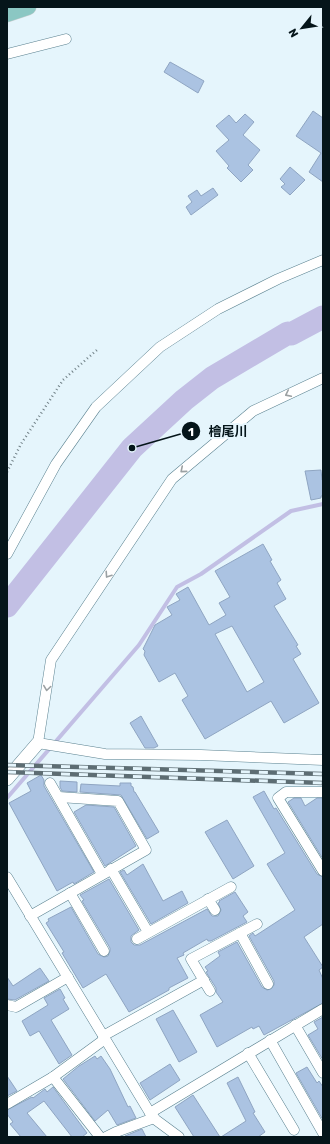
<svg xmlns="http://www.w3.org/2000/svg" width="330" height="1144" font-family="Rubik,'Noto Sans JP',sans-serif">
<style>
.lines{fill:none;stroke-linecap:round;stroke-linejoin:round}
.stream{stroke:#c2bfe4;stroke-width:4}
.river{stroke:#c2bfe4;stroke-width:23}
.building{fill:#abc3e2;stroke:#8fa5c2;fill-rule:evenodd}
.minor-casing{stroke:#5b8290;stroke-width:11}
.tertiary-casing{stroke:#5b8290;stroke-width:14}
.primary-casing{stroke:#cdd0d1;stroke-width:17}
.path{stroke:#718187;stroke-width:2.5;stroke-dasharray:1 3;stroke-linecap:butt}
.minor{stroke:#fff;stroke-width:10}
.tertiary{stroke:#fff;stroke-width:13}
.primary{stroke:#8bc7c3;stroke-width:16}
.rail-casing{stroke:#5d6d73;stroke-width:4.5}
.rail{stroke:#e5f5fc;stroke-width:3;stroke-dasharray:9;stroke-linecap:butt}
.oneway{stroke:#9ba1a3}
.leader{fill:none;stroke:#05151a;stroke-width:1.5}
.callout-dot{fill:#05151a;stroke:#e5f5fc;stroke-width:1.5}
.mark-label{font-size:12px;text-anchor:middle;font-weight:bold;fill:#fff}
.callout-label{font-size:13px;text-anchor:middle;font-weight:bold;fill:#05151a;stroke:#e5f5fc;stroke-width:4;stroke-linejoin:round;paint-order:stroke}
</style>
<rect width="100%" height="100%" fill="#e5f5fc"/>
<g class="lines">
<path class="stream" d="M 7,798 L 139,645 L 177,587 L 201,574 L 291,511 L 323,504"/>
<path class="river" d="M 7,606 L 132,448 L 184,400 L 212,378 L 288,333 L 291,334 L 323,317"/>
</g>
<g class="building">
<path d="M 170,62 L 204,81 L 198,93 L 164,72 Z"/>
<path d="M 313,111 L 323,118 L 323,182 L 309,172 L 321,153 L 296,136 Z"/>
<path d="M 245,114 L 254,122 L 243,135 L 260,150 L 248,165 L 253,170 L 241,182 L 227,168 L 229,166 L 216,151 L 229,140 L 216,126 L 229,115 L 236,123 Z"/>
<path d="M 290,167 L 305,180 L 290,195 L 281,187 L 285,184 L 280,179 Z"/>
<path d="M 213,188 L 218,195 L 191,215 L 186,207 L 192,202 L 188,196 L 197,190 L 201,196 Z"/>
<path d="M 321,470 L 322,480 L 323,480 L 323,496 L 321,496 L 321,498 L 311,500 L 305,471 Z"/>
<path d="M 263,544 L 272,560 L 270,561 L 281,580 L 277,583 L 286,599 L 274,606 L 298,645 L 296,646 L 301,654 L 293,659 L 319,703 L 284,723 L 271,701 L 205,739 L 182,700 L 188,696 L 175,673 L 159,682 L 144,655 L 145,651 L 143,649 L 155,625 L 172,615 L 167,607 L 180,600 L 176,594 L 188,587 L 209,625 L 226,615 L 219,603 L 230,597 L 215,571 ZM 232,626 L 264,682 L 247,692 L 215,634 Z"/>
<path d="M 141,716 L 158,746 L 154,748 L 145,748 L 130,723 Z"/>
<path d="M 41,775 L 44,780 L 44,786 L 94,872 L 74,884 L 73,882 L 57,891 L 9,803 L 31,791 L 27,783 Z"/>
<path d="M 60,781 L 77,782 L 77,792 L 62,791 L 60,787 Z"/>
<path d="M 120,783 L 131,783 L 131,786 L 133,787 L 134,792 L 135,792 L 159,832 L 147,839 L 121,795 L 80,792 L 81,784 L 120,786 Z"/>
<path d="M 264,791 L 274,809 L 276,808 L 317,874 L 323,877 L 323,924 L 304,937 L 323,967 L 319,970 L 323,979 L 323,1003 L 264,1035 L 259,1026 L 253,1029 L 252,1027 L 217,1047 L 200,1015 L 223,1002 L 216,992 L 216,988 L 206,972 L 208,971 L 205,967 L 220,956 L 218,952 L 237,942 L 262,987 L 267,990 L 271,989 L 274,985 L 274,981 L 249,936 L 253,933 L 255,936 L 295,910 L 267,864 L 285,853 L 253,797 Z"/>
<path d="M 294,798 L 301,798 L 305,806 L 317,798 L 323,798 L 323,859 L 288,802 Z"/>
<path d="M 86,805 L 114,807 L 136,846 L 105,866 L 74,812 Z"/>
<path d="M 227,820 L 254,866 L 233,879 L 205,832 Z"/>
<path d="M 143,864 L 163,901 L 182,891 L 188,903 L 151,924 L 120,872 L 124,870 L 127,875 Z"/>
<path d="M 109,879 L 139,930 L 131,936 L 131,942 L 134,945 L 140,945 L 207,909 L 212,916 L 218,916 L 221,910 L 218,903 L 220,902 L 219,901 L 235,892 L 248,912 L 243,916 L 247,922 L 211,941 L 208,941 L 207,939 L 183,953 L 184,955 L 177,958 L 188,978 L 169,988 L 169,990 L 129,1012 L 106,974 L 83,988 L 62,953 L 64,952 L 46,923 L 49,921 L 48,919 L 71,907 L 98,954 L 104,957 L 108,956 L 110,951 L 110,948 L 82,901 L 84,900 L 80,895 Z"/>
<path d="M 40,968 L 49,981 L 15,1000 L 7,999 L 7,977 L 13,986 Z"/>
<path d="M 60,989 L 65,998 L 63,999 L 69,1009 L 51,1020 L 72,1055 L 59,1064 L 39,1031 L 30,1036 L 22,1021 L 48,1005 L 44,998 Z"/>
<path d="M 173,1010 L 197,1052 L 179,1062 L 156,1019 Z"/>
<path d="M 323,1017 L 323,1060 L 308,1035 L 318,1029 L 314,1022 Z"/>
<path d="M 95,1056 L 97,1059 L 101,1056 L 110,1069 L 128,1107 L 130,1106 L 136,1118 L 117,1125 L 108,1110 L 95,1121 L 63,1079 L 79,1066 Z"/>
<path d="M 170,1064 L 180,1080 L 150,1100 L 140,1083 Z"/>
<path d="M 307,1067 L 317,1083 L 319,1081 L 323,1087 L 323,1120 L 296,1073 Z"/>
<path d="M 7,1076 L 17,1091 L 7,1096 Z"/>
<path d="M 238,1077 L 255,1112 L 253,1113 L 265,1132 L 258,1137 L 221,1137 L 246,1121 L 227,1083 Z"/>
<path d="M 53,1087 L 87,1133 L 82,1137 L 72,1137 L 44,1101 L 27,1113 L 47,1137 L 21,1137 L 10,1124 L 13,1122 L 7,1114 L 7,1110 L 32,1097 L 33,1098 L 45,1089 L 47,1092 Z"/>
<path d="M 193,1095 L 220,1137 L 194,1137 L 175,1107 Z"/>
<path d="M 142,1129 L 146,1137 L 126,1137 L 125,1136 Z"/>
</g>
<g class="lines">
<defs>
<g id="minor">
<path d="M 7,54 L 66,39"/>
<path d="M 323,378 L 253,411 L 172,479 L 51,660 L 38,743 L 105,754 L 201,755 L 323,760"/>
<path d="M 7,554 L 56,464 L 96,407 L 160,347 L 218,309 L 278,279 L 323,260"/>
<path d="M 50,783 L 102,874"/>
<path d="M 323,792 L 286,792 L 278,798 L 323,871"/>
<path d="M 111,869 L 148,932"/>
<path d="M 7,877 L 150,1113 L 156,1120 L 179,1137"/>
<path d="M 70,893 L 104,951"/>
<path d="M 208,899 L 215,910"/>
<path d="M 30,916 L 146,850 L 118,801 L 59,797"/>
<path d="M 240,933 L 268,984"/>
<path d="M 137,939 L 231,887"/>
<path d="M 210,991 L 191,959 L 257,924"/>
<path d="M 7,1005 L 16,1007 L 68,977"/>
<path d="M 295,1025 L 323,1073"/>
<path d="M 103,1036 L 204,980"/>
<path d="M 270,1040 L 323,1133"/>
<path d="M 248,1053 L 294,1130"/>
<path d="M 53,1077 L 100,1137"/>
<path d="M 7,1104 L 53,1077 L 105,1039"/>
<path d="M 150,1113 L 323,1009"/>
<path d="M 106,1137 L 116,1132 L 154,1118"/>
</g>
<path id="tertiary" d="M 7,779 L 38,743"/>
<path id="primary" d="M 7,14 L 28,7"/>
</defs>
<use href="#minor" class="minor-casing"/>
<use href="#tertiary" class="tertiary-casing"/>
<use href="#primary" class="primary-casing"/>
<path class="path" d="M 7,472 L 21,444 L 63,380 L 98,349"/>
<use href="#minor" class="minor"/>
<use href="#tertiary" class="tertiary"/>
<use href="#primary" class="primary"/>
<defs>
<g id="rail">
<path d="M 7,765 L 323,774"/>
<path d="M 7,772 L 323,783"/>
</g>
</defs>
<use href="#rail" class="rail-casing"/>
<use href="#rail" class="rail"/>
</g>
<defs><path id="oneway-chevron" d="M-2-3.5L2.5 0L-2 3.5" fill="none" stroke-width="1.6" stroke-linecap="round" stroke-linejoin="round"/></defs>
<g class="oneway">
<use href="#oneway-chevron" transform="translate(288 394) rotate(154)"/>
<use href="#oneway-chevron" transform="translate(183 470) rotate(140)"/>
<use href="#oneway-chevron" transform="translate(108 575) rotate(124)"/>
<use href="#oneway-chevron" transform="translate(47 688) rotate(98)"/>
</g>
<path class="leader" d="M132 448L191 431"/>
<g class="callout-dot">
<circle cx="132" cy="448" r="4"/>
<circle cx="191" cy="431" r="10"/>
</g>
<g class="mark-label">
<text x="191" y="436">1</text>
</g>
<g class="callout-label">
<text x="228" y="436">檜尾川</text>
</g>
<rect width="330" height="1144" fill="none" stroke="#05151a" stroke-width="16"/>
<g transform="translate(302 28) rotate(240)" stroke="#e5f5fc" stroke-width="3" paint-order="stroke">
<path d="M0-3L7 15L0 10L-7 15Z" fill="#05151a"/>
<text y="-6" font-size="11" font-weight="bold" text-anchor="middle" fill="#05151a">N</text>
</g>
</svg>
